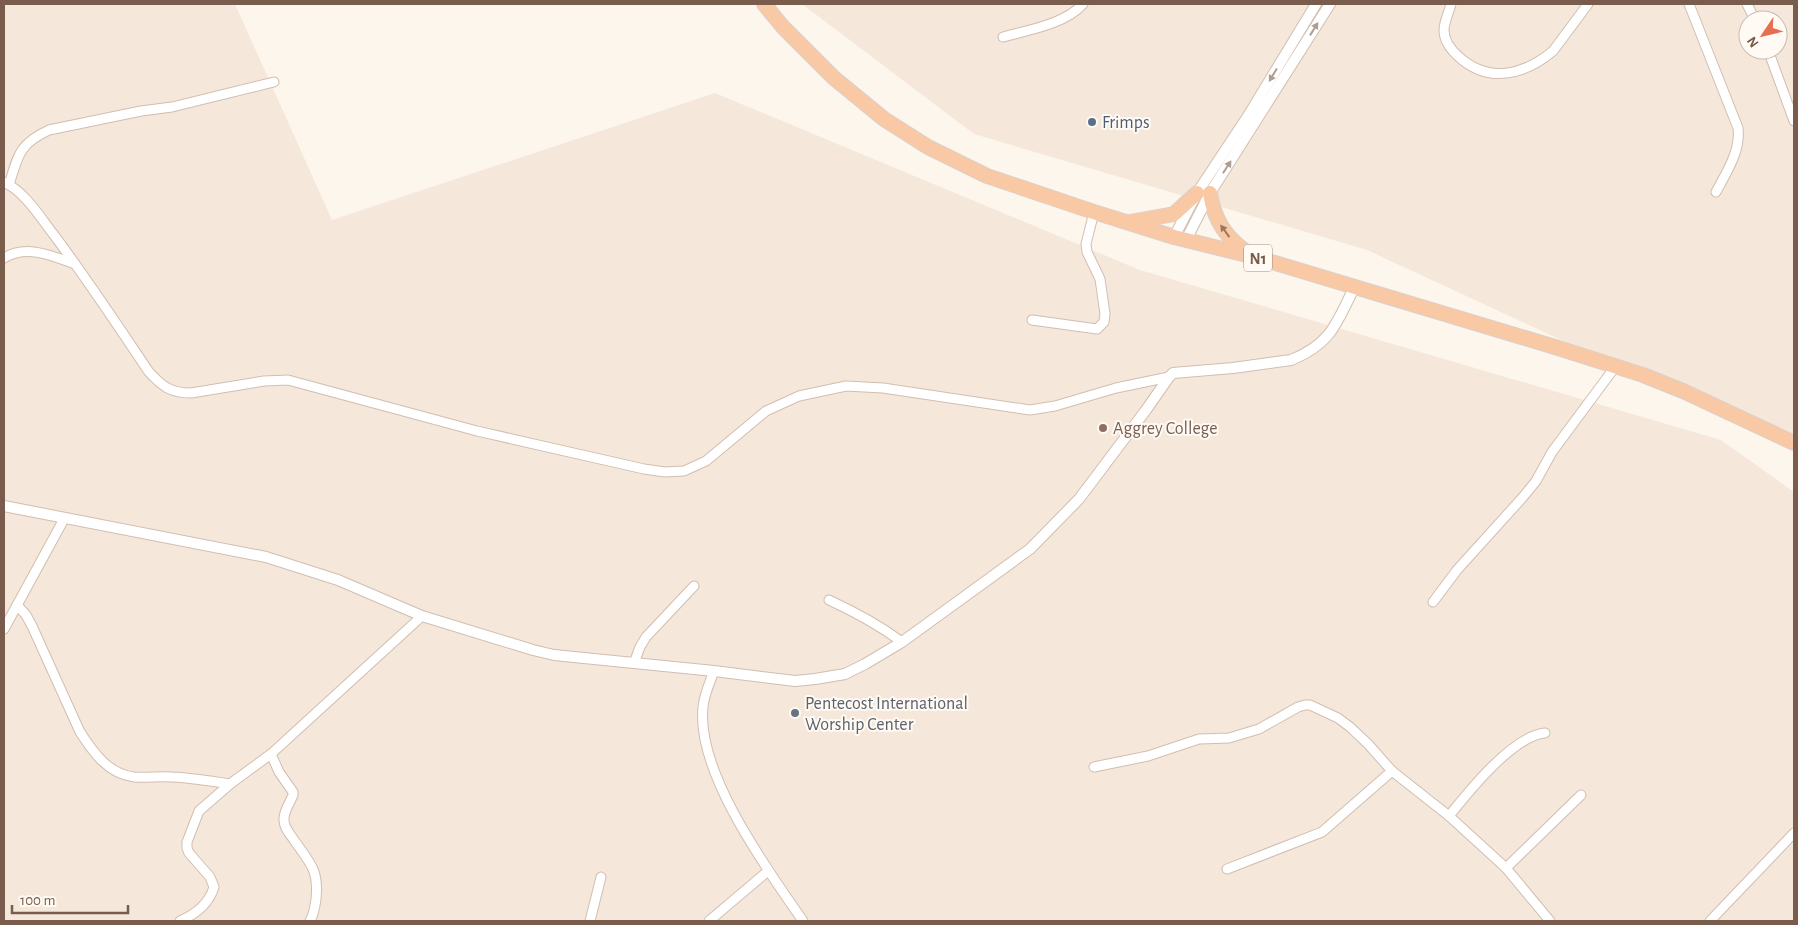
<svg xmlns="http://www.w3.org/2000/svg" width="1798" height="925" font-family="'Alegreya Sans',sans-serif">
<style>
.residential{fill:#f5e8da;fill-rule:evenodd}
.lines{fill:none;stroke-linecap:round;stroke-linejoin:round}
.minor-casing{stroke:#d1beb0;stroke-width:11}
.tertiary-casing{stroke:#d1beb0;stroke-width:12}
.trunk-casing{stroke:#dad1cd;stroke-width:16}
.minor{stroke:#fff;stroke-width:9}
.tertiary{stroke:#fff;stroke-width:10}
.trunk{stroke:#f9c8a4;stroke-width:14}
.oneway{fill:#af9d94}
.oneway2{fill:#9a7763}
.service-dot{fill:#5c6f8a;stroke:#fffaf3;stroke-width:2}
.education-dot{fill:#8d6e63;stroke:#fffaf3;stroke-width:2}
.worship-dot{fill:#6b7280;stroke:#fffaf3;stroke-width:2}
.labels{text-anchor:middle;stroke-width:4;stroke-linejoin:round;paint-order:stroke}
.shield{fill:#fffaf3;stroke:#a28b7f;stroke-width:1}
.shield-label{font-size:16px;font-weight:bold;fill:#7a5c4d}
.service-label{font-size:18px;fill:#4e5e75;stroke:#fffaf3;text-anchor:start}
.education-label{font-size:18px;fill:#785e54;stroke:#fffaf3;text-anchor:start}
.worship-label{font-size:18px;fill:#5b616d;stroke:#fffaf3;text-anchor:start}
</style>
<rect width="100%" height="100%" fill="#fdf6ec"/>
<g class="residential">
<path d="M 4,4 L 235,4 L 332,220 L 715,93 L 1140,270 L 1721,440 L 1794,492 L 1794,921 L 4,921 Z"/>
<path d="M 802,4 L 1794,4 L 1794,448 L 1367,250 L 974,134 ZM 1748,20 L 1778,20 L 1778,50 L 1748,50 Z"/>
</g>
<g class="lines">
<defs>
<g id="minor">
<path d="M 1451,4 C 1449,12 1444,22 1444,30 C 1444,41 1451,50 1459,57 C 1489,84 1524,75 1553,51 L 1588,4"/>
<path d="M 1689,4 L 1738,128 C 1741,151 1726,173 1716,192"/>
<path d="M 1747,4 L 1755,20"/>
<path d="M 1003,37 C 1029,30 1065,24 1083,4"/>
<path d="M 1768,50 L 1794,121"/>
<path d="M 4,182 C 25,192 40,217 54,235 C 87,279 118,326 149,372 C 162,386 170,393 191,393 L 264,381 L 288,380 L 477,431 L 644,469 L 665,472 L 684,471 L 706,461 L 766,411 L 799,396 L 846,386 L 883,388 L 1030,410 L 1055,406 L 1116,388 L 1169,377"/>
<path d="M 9,185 C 18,155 19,144 49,130 L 141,111 L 172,107 L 274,82"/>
<path d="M 4,258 C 27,244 52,256 75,264"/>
<path d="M 1032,320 L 1097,329 L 1104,322 L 1105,314 L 1100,279 L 1087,252 L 1086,244 L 1094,212"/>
<path d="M 829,600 C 855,612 879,625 902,642"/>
<path d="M 1433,602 L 1457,570 L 1523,497 L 1536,481 L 1552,452 L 1615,367"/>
<path d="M 17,605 L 26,615 L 32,626 L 80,732 C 93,752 108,774 134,777 C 147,778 160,776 173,777 C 192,778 211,781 230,784"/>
<path d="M 4,629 L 64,519"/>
<path d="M 634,663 L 640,647 L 646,637 L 694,586"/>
<path d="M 714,671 C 710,682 704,695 703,707 C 696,772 767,869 803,921"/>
<path d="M 271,754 L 279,772 L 293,792 L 293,795 C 290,803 283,812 284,820 C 284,828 290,834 294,840 C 310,863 319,870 316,899 C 315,907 314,914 310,921"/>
<path d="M 1094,767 L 1148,756 L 1199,739 L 1229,738 L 1259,729 L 1298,707 L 1305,705 L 1310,705 L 1338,718 L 1350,727 L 1368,744 L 1392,771 L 1449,816 L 1506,868 L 1550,921"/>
<path d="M 1449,816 C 1469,791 1513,736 1545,733"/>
<path d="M 1506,868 L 1581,795"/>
<path d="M 1227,869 L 1322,832 L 1392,771"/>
<path d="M 180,921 C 196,914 209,904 214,887 L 210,877 L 189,853 L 187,848 L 187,842 L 199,811 L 230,784 L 271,754 L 422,616"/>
<path d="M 590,921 L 601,877"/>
<path d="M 709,921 L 768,871"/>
<path d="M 1710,921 L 1794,833"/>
</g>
<g id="tertiary">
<path d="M 1174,237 L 1197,193 L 1248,116 L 1316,4"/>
<path d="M 1186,240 L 1210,193 L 1330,4"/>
<path d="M 4,506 L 266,557 L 338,580 L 422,616 L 533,650 L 554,655 L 714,671 L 795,681 L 815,679 L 845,674 L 865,664 L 902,642 L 1030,549 L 1079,499 L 1146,410 L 1169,377 L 1173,373 L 1233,368 L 1291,360 C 1331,344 1336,324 1354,288"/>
</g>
<g id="trunk">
<path d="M 764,4 L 783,27 L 834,78 L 884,119 L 928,147 L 987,176 L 1094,212 L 1174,237 L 1255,257 L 1555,347 L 1643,375 L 1683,391 L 1794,443"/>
<path d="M 1210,193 C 1214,220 1226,238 1248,253"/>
<path d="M 1130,222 L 1174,214 L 1197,193"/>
</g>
</defs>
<use href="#minor" class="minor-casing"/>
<use href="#tertiary" class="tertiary-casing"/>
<use href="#trunk" class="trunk-casing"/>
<use href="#minor" class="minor"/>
<use href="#tertiary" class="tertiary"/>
<use href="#trunk" class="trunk"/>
</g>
<defs><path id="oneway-solid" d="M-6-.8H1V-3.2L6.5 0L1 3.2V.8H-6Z" transform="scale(1.25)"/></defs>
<g class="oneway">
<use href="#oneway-solid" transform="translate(1314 29) rotate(-58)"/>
<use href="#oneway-solid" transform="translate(1273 75) rotate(121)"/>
<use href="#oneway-solid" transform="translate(1227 167) rotate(-57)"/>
</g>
<use class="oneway2" href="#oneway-solid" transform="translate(1225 231) rotate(-126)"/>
<circle class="service-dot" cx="1092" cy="122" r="5"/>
<circle class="education-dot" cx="1103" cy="428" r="5"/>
<circle class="worship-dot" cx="795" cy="713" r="5"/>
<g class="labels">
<rect class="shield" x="1244" y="244.5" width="28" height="27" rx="4"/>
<g class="shield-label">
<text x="1258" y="264">N1</text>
</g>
<g class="service-label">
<text x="1102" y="128">Frimps</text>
</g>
<g class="education-label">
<text x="1113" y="434">Aggrey College</text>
</g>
<g class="worship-label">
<text x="805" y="709">Pentecost International<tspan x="805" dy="21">Worship Center</tspan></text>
</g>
</g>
<rect width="1798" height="925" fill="none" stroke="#7a5c4d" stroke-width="10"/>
<g transform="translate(1763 35) rotate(235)"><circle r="24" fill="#fffaf3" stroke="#cabbb1"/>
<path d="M0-4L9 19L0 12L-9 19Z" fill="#e76f51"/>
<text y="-8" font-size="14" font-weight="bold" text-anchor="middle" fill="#7a5c4d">N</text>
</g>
<path d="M12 905v8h116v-8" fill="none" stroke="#7a5c4d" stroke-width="2.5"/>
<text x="20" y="905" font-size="15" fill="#7a5c4d" stroke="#fffaf3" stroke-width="4" paint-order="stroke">100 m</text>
</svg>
